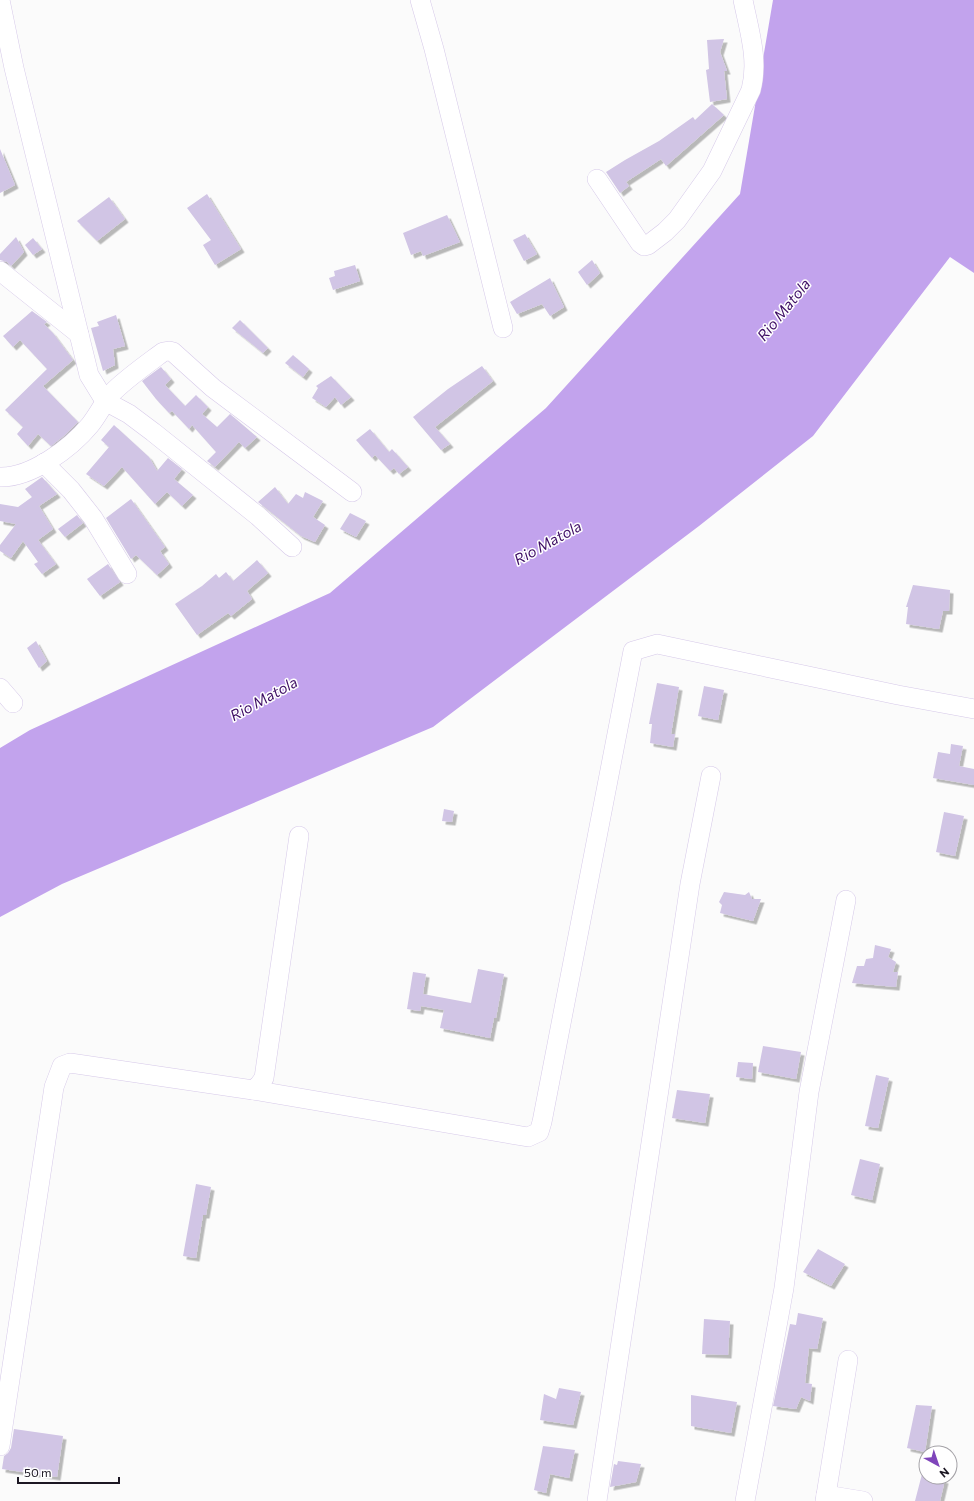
<svg xmlns="http://www.w3.org/2000/svg" width="974" height="1501" font-family="Commissioner,sans-serif">
<style>
.water{fill:#c2a3ed}
.building{fill:#d1c5e5;filter:url(#shadow)}
.lines{fill:none;stroke-linecap:round;stroke-linejoin:round}
.minor-casing{stroke:#d6c9e9;stroke-width:20}
.minor{stroke:#fff;stroke-width:19}
.labels{text-anchor:middle;stroke-width:3;stroke-linejoin:round;paint-order:stroke}
.water-label{font-size:15px;font-style:italic;fill:#3d0d64;stroke:#fff}
</style>
<defs>
<filter id="shadow"><feDropShadow dx="3.5" dy="3.5" stdDeviation="0" flood-color="#0004"/></filter>
</defs>
<rect width="100%" height="100%" fill="#fbfbfb"/>
<path class="water" d="M 773,0 L 974,0 L 974,273 L 950,257 L 813,436 L 699,526 L 433,727 L 62,884 L 0,917 L 0,748 L 30,730 L 330,593 L 546,408 L 740,194 Z"/>
<g class="building">
<path d="M 724,39 L 720,52 L 727,71 L 724,71 L 727,99 L 710,102 L 706,70 L 709,69 L 707,40 Z"/>
<path d="M 712,104 L 724,115 L 666,166 L 661,159 L 626,182 L 629,186 L 620,193 L 606,172 L 625,160 L 659,141 L 693,117 L 695,120 Z"/>
<path d="M 0,149 L 15,185 L 0,193 Z"/>
<path d="M 207,194 L 241,249 L 215,265 L 203,245 L 211,240 L 187,208 Z"/>
<path d="M 109,197 L 125,219 L 97,241 L 77,221 Z"/>
<path d="M 447,215 L 460,242 L 423,256 L 421,251 L 411,255 L 403,233 Z"/>
<path d="M 525,234 L 537,254 L 524,261 L 513,240 Z"/>
<path d="M 16,237 L 24,252 L 11,266 L 7,262 L 0,260 L 0,254 Z"/>
<path d="M 33,238 L 42,249 L 33,255 L 25,245 Z"/>
<path d="M 592,260 L 600,273 L 587,285 L 578,272 Z"/>
<path d="M 355,265 L 360,281 L 333,290 L 329,278 L 335,276 L 334,271 Z"/>
<path d="M 550,278 L 564,307 L 550,316 L 542,304 L 517,314 L 510,302 Z"/>
<path d="M 32,311 L 47,322 L 44,324 L 53,333 L 73,360 L 43,386 L 78,422 L 65,435 L 51,446 L 38,434 L 28,446 L 17,434 L 23,427 L 5,410 L 47,369 L 20,340 L 13,347 L 3,336 Z"/>
<path d="M 116,315 L 125,346 L 113,349 L 115,365 L 103,371 L 91,328 L 99,326 L 97,322 Z"/>
<path d="M 240,320 L 268,348 L 263,353 L 232,328 Z"/>
<path d="M 293,355 L 309,369 L 303,377 L 285,363 Z"/>
<path d="M 482,366 L 493,381 L 435,427 L 450,444 L 441,450 L 413,417 L 448,389 Z"/>
<path d="M 161,367 L 171,379 L 165,385 L 185,406 L 196,395 L 208,407 L 202,414 L 217,427 L 230,414 L 257,437 L 245,448 L 239,442 L 215,467 L 207,461 L 216,452 L 192,425 L 189,429 L 172,411 L 169,413 L 156,399 L 142,381 Z"/>
<path d="M 331,376 L 351,397 L 341,405 L 335,397 L 326,407 L 312,398 L 318,388 L 316,386 Z"/>
<path d="M 114,425 L 149,457 L 157,471 L 168,458 L 182,469 L 174,479 L 193,495 L 182,506 L 167,492 L 155,504 L 122,467 L 104,486 L 86,474 L 109,447 L 101,440 Z"/>
<path d="M 370,429 L 389,452 L 392,449 L 408,467 L 399,474 L 394,468 L 390,471 L 375,455 L 372,458 L 356,440 Z"/>
<path d="M 42,477 L 57,494 L 39,506 L 53,529 L 38,540 L 56,564 L 42,574 L 34,564 L 38,562 L 23,541 L 11,558 L 0,551 L 0,545 L 16,524 L 0,521 L 0,504 L 18,507 L 32,497 L 25,489 Z"/>
<path d="M 275,487 L 288,504 L 296,494 L 303,498 L 305,492 L 323,501 L 313,517 L 325,525 L 315,542 L 301,536 L 258,502 Z"/>
<path d="M 131,499 L 165,547 L 160,551 L 169,564 L 157,575 L 136,555 L 131,559 L 106,518 Z"/>
<path d="M 350,513 L 366,521 L 356,537 L 340,529 Z"/>
<path d="M 77,515 L 83,523 L 65,537 L 58,529 Z"/>
<path d="M 257,560 L 268,573 L 247,591 L 252,599 L 231,616 L 228,613 L 197,635 L 175,604 L 202,586 L 216,574 L 219,578 L 226,572 L 233,581 Z"/>
<path d="M 108,564 L 120,582 L 100,596 L 87,579 Z"/>
<path d="M 913,585 L 950,590 L 949,611 L 943,611 L 939,629 L 906,624 L 908,607 L 906,607 Z"/>
<path d="M 36,641 L 47,661 L 39,668 L 27,648 Z"/>
<path d="M 657,683 L 679,687 L 671,734 L 675,734 L 673,747 L 650,743 L 652,724 L 649,724 Z"/>
<path d="M 704,686 L 724,690 L 718,720 L 698,716 Z"/>
<path d="M 951,744 L 963,746 L 959,766 L 974,769 L 974,785 L 933,778 L 938,752 L 950,754 Z"/>
<path d="M 444,809 L 454,811 L 452,822 L 442,821 Z"/>
<path d="M 944,812 L 964,816 L 955,856 L 936,852 Z"/>
<path d="M 724,892 L 745,895 L 749,892 L 752,899 L 761,899 L 753,921 L 720,913 L 722,905 L 719,902 Z"/>
<path d="M 875,945 L 891,949 L 888,957 L 896,962 L 893,972 L 898,972 L 896,987 L 852,983 L 857,966 L 864,966 L 866,959 L 873,958 Z"/>
<path d="M 478,969 L 504,974 L 496,1018 L 494,1018 L 490,1038 L 440,1028 L 444,1010 L 421,1006 L 420,1011 L 407,1009 L 413,972 L 426,974 L 423,994 L 471,1003 Z"/>
<path d="M 763,1046 L 801,1052 L 796,1079 L 758,1072 Z"/>
<path d="M 738,1062 L 753,1063 L 752,1079 L 736,1077 Z"/>
<path d="M 876,1075 L 889,1078 L 878,1128 L 865,1126 Z"/>
<path d="M 677,1090 L 710,1094 L 705,1123 L 672,1118 Z"/>
<path d="M 860,1159 L 880,1164 L 872,1200 L 851,1195 Z"/>
<path d="M 196,1184 L 211,1187 L 206,1215 L 203,1215 L 196,1258 L 183,1256 Z"/>
<path d="M 818,1249 L 845,1264 L 831,1286 L 803,1272 Z"/>
<path d="M 798,1313 L 823,1318 L 817,1349 L 809,1348 L 805,1383 L 812,1384 L 810,1401 L 801,1397 L 796,1409 L 773,1406 L 790,1324 L 796,1325 Z"/>
<path d="M 704,1319 L 730,1321 L 728,1355 L 702,1354 Z"/>
<path d="M 559,1388 L 581,1392 L 573,1425 L 540,1420 L 544,1394 L 556,1399 Z"/>
<path d="M 691,1395 L 737,1402 L 731,1433 L 691,1426 Z"/>
<path d="M 916,1405 L 932,1406 L 925,1452 L 907,1448 Z"/>
<path d="M 14,1429 L 63,1436 L 57,1477 L 2,1469 L 4,1456 L 8,1453 L 11,1448 Z"/>
<path d="M 543,1446 L 575,1450 L 569,1478 L 550,1474 L 546,1493 L 534,1490 Z"/>
<path d="M 618,1461 L 641,1464 L 636,1482 L 610,1487 L 614,1464 L 617,1465 Z"/>
<path d="M 922,1474 L 926,1475 L 926,1477 L 934,1477 L 945,1480 L 940,1501 L 915,1501 Z"/>
</g>
<g class="lines">
<defs>
<g id="minor">
<path d="M 0,0 L 14,68 L 89,375 L 105,401 L 129,414 L 153,432 L 258,516 L 292,547"/>
<path d="M 420,0 L 434,49 L 503,328"/>
<path d="M 597,179 L 640,243 L 644,246 L 648,245 L 665,232 L 677,220 L 712,171 L 751,90 C 759,60 749,30 743,0"/>
<path d="M 0,271 L 79,334"/>
<path d="M 44,463 L 71,490 L 93,518 L 127,574"/>
<path d="M 0,477 C 31,478 71,448 90,425 C 98,415 103,404 111,394 C 124,380 147,364 163,352 L 169,351 L 173,352 L 213,388 L 352,492"/>
<path d="M 0,688 L 13,703"/>
<path d="M 253,1090 L 259,1085 L 264,1078 L 299,836"/>
<path d="M 0,1446 L 54,1087 L 62,1066 L 70,1063 L 253,1090 L 528,1137 L 539,1132 L 542,1122 L 633,651 L 657,644 L 898,695 L 974,709"/>
<path d="M 826,1495 L 848,1360"/>
<path d="M 597,1501 L 690,884 L 711,776"/>
<path d="M 745,1501 L 784,1288 L 809,1092 L 846,900"/>
<path d="M 825,1501 L 826,1495 L 863,1501"/>
</g>
</defs>
<use href="#minor" class="minor-casing"/>
<use href="#minor" class="minor"/>
</g>
<g class="labels">
<g class="water-label">
<text transform="translate(784 310) rotate(-51)" y="5">Rio Matola</text>
<text transform="translate(548 543) rotate(-29)" y="5">Rio Matola</text>
<text transform="translate(264 699) rotate(-29)" y="5">Rio Matola</text>
</g>
</g>
<g transform="translate(938 1465) rotate(140)"><circle r="19" fill="#ffffff" stroke="#a4a2a7"/>
<path d="M0-3L7 15L0 10L-7 15Z" fill="#7f45bb"/>
<text y="-6" font-size="11" font-weight="bold" text-anchor="middle" fill="#1c1723">N</text>
</g>
<path d="M18 1477v6h101v-6" fill="none" stroke="#1c1723" stroke-width="2"/>
<text x="24" y="1477" font-size="12" fill="#1c1723" stroke="#ffffff" stroke-width="3" paint-order="stroke">50 m</text>
</svg>
